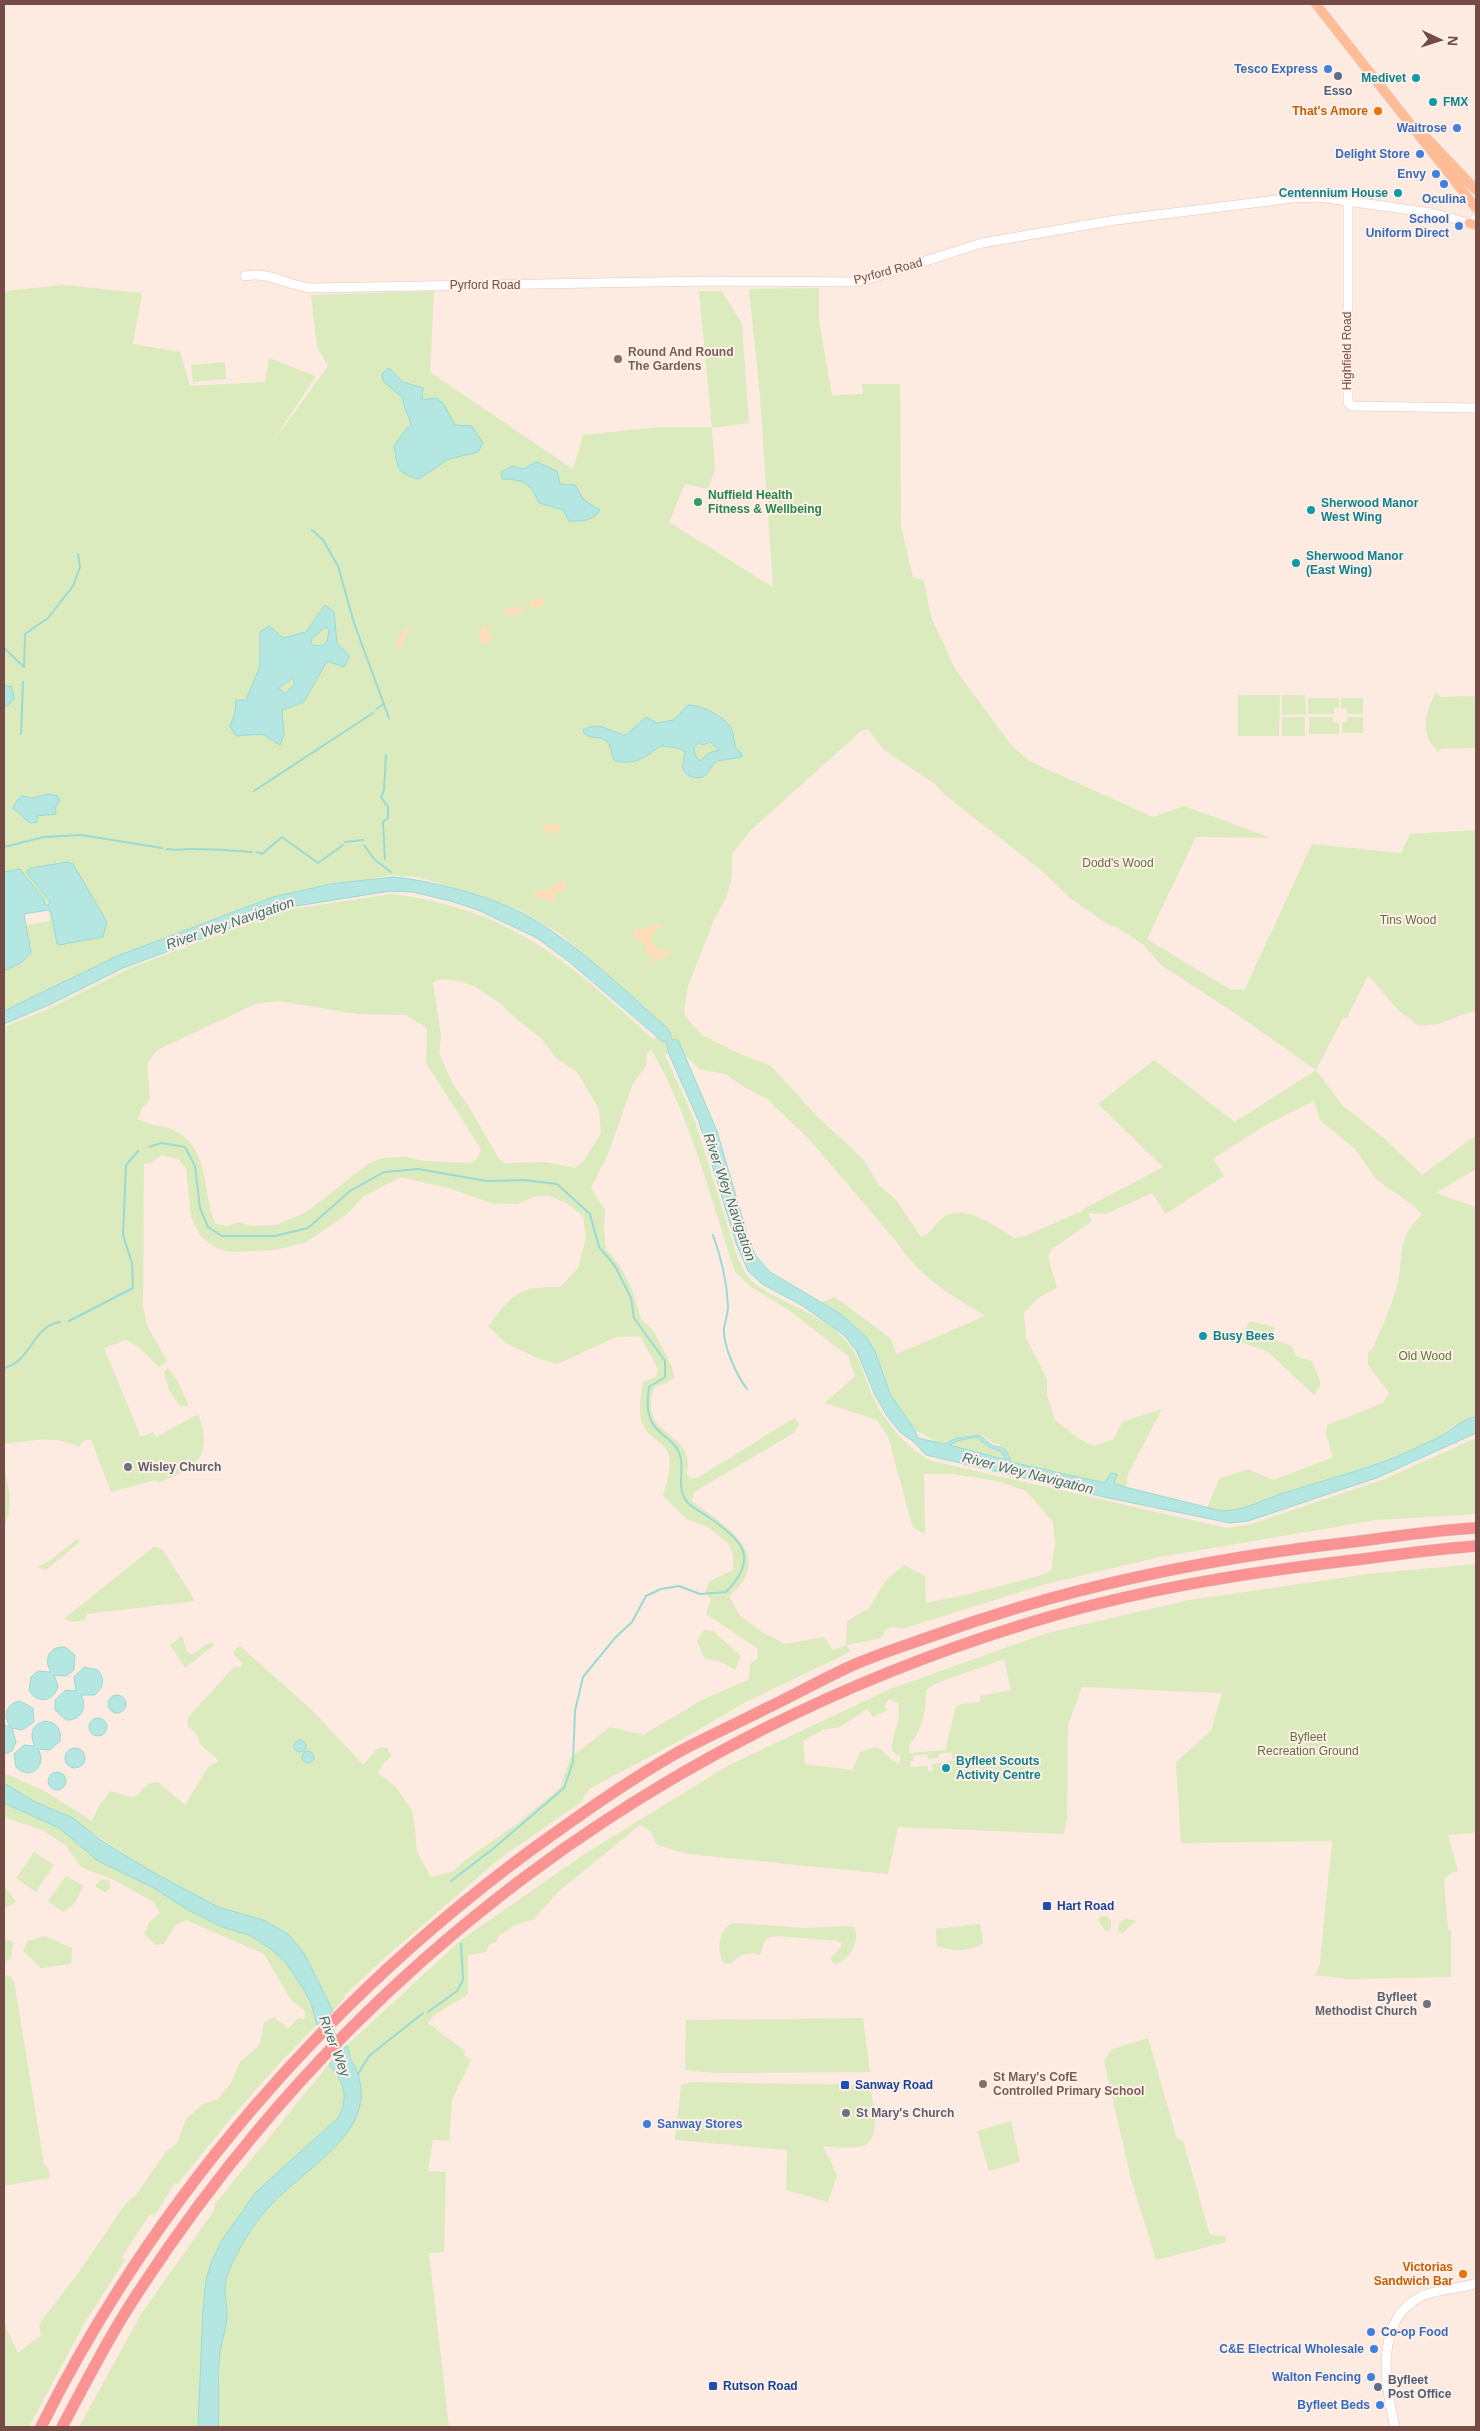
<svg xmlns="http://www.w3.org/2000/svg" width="1480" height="2431" font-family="Arial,sans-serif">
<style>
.green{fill:#dcebbe;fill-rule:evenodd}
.sand{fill:#ffddb8}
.water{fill:#b4e7e1;stroke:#99dad3;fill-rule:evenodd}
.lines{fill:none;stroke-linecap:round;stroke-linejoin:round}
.stream{stroke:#99dad3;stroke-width:2}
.river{stroke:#b4e7e1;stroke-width:11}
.secondary-casing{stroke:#e9c4bb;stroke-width:10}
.primary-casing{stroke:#d6c9c8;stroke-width:10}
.highway-casing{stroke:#d6c9c8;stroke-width:12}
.secondary{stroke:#fff;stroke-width:9}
.primary{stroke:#ffbc95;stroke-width:9}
.highway{stroke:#fb9393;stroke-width:11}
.shop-dot{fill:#3f7fe0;stroke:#ffefe7;stroke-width:2}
.service-dot{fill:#5c6f8a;stroke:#ffefe7;stroke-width:2}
.culture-dot{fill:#0f9aa8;stroke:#ffefe7;stroke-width:2}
.food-dot{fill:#e8710a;stroke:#ffefe7;stroke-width:2}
.education-dot{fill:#8d6e63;stroke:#ffefe7;stroke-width:2}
.leisure-dot{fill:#2e9e5b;stroke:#ffefe7;stroke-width:2}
.worship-dot{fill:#6b7280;stroke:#ffefe7;stroke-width:2}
.transit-dot{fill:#1a4fb4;stroke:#ffefe7;stroke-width:2}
.labels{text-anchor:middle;stroke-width:4;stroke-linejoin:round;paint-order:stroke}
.shop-label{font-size:12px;font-weight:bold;fill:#366cbe;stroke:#ffefe7;text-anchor:end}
.culture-label{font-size:12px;font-weight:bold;fill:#0d838f;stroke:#ffefe7;text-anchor:start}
.service-label{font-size:12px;font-weight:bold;fill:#4e5e75;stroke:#ffefe7}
.food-label{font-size:12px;font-weight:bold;fill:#c56008;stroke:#ffefe7;text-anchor:end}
.street-label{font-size:12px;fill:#754b46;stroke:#ffefe7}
.education-label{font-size:12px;font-weight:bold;fill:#785e54;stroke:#ffefe7;text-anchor:start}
.leisure-label{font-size:12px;font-weight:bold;fill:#27864d;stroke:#ffefe7;text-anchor:start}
.park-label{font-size:12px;fill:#5c753c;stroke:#ffefe7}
.worship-label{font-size:12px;font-weight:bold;fill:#5b616d;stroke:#ffefe7;text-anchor:start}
.transit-label{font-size:12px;font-weight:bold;fill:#164399;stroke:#ffefe7;text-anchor:start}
.water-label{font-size:14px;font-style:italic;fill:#37746f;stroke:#ffefe7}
</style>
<rect width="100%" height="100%" fill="#fdeae0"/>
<g class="green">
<path d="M 63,285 L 142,293 L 133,344 L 180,352 L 190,386 L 265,382 L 269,358 L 316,376 L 269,447 L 328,366 L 317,347 L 311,295 L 434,291 L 430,372 L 573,469 L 583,435 L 660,427 L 712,427 L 699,291 L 722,291 L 742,324 L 749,423 L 712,428 L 715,469 L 708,489 L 685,484 L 669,522 L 773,587 L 760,395 L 749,289 L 819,288 L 819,322 L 832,395 L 863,394 L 862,384 L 900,384 L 901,526 L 913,577 L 924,581 L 931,617 L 955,669 L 1012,746 L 1029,761 L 1153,817 L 1184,806 L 1271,838 L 1196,837 L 1147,939 L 1231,990 L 1245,989 L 1312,844 L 1401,853 L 1410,834 L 1476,830 L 1476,1012 L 1467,1013 L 1438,1024 L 1419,1026 L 1397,1009 L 1368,975 L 1347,1018 L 1343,1018 L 1316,1070 L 1343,1106 L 1383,1137 L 1422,1175 L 1476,1135 L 1476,1169 L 1436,1193 L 1476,1207 L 1476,1417 L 1454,1425 L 1436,1439 L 1400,1455 L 1339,1478 L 1287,1492 L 1236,1511 L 1222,1512 L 1207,1508 L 1219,1479 L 1248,1469 L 1274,1480 L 1333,1457 L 1326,1434 L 1327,1425 L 1383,1403 L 1389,1393 L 1368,1365 L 1368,1352 L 1373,1348 C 1381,1329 1390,1310 1396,1290 C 1405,1258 1395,1239 1422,1215 L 1415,1207 L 1377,1180 L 1355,1149 L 1320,1120 L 1314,1101 L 1262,1127 L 1213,1159 L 1224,1176 L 1166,1214 L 1152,1193 L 1106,1214 L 1088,1213 L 1092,1221 L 1052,1249 L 1048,1257 L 1057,1288 L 1038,1298 L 1024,1313 L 1026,1337 L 1047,1380 L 1047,1396 L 1055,1420 L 1079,1439 L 1094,1446 L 1114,1439 L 1122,1422 L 1162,1409 L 1128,1474 L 1126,1488 L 1114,1483 L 1117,1475 L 1110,1477 L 1105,1483 L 1011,1462 L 999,1444 L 993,1443 L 980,1434 L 956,1437 L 943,1443 L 935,1441 L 915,1430 L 890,1394 L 870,1343 L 841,1314 L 822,1302 L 835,1297 L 890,1338 L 897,1354 L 985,1316 C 949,1294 919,1277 896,1241 L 808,1138 L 767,1099 L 742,1086 L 726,1074 L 699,1069 L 685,1055 L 677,1040 L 672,1040 L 670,1038 L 671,1034 L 666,1027 L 560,934 L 518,909 L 442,884 L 416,877 L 391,875 L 273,897 L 115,957 L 4,1011 L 4,971 L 21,963 L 31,951 L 26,925 L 50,921 L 48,910 L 51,912 L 57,944 L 107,922 L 71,863 L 32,868 L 26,872 L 50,902 L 45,906 L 44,899 L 21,870 L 4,872 L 4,291 ZM 868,729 L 883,749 L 935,784 L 945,795 L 1043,872 L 1070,898 L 1110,926 L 1115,926 L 1144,945 L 1161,965 L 1236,1014 L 1316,1070 L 1235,1122 L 1154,1060 L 1098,1104 L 1163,1167 L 1080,1211 L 1084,1213 L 1077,1213 L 1025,1236 L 1014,1238 C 996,1227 963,1201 941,1219 C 934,1226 930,1234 921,1237 L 896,1200 L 879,1185 L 864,1160 L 817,1116 L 771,1066 L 738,1053 L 702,1035 L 685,1016 L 684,1008 L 688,986 L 714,920 L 726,898 L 732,876 L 732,854 L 752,829 L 860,732 Z"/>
<path d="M 225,362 L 226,379 L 193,382 L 191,365 Z"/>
<path d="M 1436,692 L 1440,697 L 1476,696 L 1476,748 L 1441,749 L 1439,752 C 1419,735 1425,713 1436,692 Z"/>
<path d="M 1238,695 L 1280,695 L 1279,736 L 1238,736 Z"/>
<path d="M 1282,695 L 1305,695 L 1306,714 L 1282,715 Z"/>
<path d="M 1308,698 L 1339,698 L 1339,708 L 1334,708 L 1334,714 L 1308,714 Z"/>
<path d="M 1342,698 L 1363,698 L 1363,714 L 1347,714 L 1347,709 L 1341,709 Z"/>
<rect x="1282" y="717" width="23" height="19"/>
<path d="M 1309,717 L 1333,717 L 1333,722 L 1339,723 L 1339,734 L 1309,734 Z"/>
<path d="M 1347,717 L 1363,717 L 1363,733 L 1342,733 L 1342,722 L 1347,722 Z"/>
<path d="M 391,894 C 510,908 570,963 655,1041 L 655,1035 L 662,1041 L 666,1041 L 669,1054 L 665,1055 L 695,1121 L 738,1259 C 743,1267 746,1276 753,1282 C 780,1304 820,1312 844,1339 C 860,1355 864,1377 873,1397 C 884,1421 908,1450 932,1461 L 1227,1528 L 1251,1524 L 1382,1480 L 1476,1438 L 1476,1514 L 1376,1520 L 1160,1557 L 1046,1584 L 902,1629 L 892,1627 L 885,1630 L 882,1638 L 847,1645 L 850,1652 L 744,1703 L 681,1740 L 589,1789 L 581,1802 L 498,1860 L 380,1962 L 344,1996 L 345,1998 L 333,2011 L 304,1953 L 288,1934 L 263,1920 L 218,1907 L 149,1870 L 67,1816 L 35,1802 L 4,1783 L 4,1773 L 45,1791 L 92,1821 L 100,1804 L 111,1791 L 134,1798 L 149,1783 L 158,1782 L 185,1805 L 209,1766 L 218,1762 L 216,1758 L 200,1744 L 198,1736 L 187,1725 L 189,1716 L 235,1666 L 240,1668 L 243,1664 L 234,1655 L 234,1650 L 240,1646 L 314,1712 L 363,1765 L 378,1748 L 387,1747 L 391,1756 L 383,1764 L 378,1773 L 396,1787 L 413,1812 L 417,1852 L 431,1877 L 454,1871 L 465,1860 L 518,1823 L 560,1788 L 570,1758 L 610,1727 L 643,1735 L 700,1701 L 749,1679 L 750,1664 L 757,1659 L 758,1649 L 706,1614 L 711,1600 L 705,1592 L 710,1581 L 733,1570 L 733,1555 L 728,1543 L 706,1526 L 686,1519 L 663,1496 C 666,1483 674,1462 667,1450 C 663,1444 655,1439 649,1434 C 636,1422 640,1399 643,1382 L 656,1377 L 658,1369 L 640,1336 L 616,1337 L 558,1364 L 539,1359 L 504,1342 L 488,1326 C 514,1294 516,1286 560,1287 L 578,1268 L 586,1238 L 583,1216 L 565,1202 L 549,1196 L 537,1196 L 516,1204 L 491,1203 L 448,1188 L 400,1177 L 363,1197 L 347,1214 L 305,1243 L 274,1250 L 230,1252 L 216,1248 L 200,1236 L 191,1217 L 186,1168 L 179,1160 L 162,1155 L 151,1163 L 144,1164 L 143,1307 L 147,1325 L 167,1361 L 159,1367 L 138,1347 L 126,1340 L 104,1348 L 141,1437 L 153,1432 L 156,1437 L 198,1414 C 215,1456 195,1469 158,1483 L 156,1480 L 111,1492 L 91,1440 L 85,1440 L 78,1447 C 58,1435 26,1441 4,1444 L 4,1027 L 48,1009 L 132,967 L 286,910 ZM 442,979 L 458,981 L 476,987 L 500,1003 L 522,1024 L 541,1038 L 557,1059 L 577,1072 L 599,1109 L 601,1133 L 583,1162 L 575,1168 L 546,1162 L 504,1163 L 499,1159 L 468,1105 L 454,1086 L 439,1053 L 441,1037 L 433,982 ZM 279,1001 L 357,1014 L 406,1015 L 427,1028 L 426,1063 L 481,1149 L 478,1158 L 471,1163 L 424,1161 L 405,1157 L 383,1158 L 369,1163 L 308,1211 L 276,1225 L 251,1226 L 239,1222 L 228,1226 L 216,1224 C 201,1193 211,1148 174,1130 C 163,1125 152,1127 138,1119 L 142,1108 L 150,1099 L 147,1064 L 157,1050 L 256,1004 ZM 651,1049 C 691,1118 710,1197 735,1272 L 751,1287 L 790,1311 L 848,1356 L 855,1376 L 825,1403 L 877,1420 L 888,1437 L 913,1528 L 925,1534 L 924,1474 L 952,1474 L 997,1481 L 1026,1491 L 1053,1522 L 1055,1544 L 1051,1570 L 1042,1575 L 965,1595 L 926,1603 L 925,1576 L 904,1565 L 886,1580 L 869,1608 L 847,1621 L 846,1645 L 833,1650 L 824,1637 L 785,1644 L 762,1632 L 740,1616 L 729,1596 C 778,1555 724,1525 692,1501 L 694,1492 L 794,1433 L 799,1424 L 795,1418 L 791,1420 L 697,1478 L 690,1479 L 687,1473 C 695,1435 653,1439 651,1406 C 650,1400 653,1393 655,1387 L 667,1383 L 675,1377 L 672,1367 L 653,1330 L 641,1319 L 632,1289 L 620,1266 L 606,1249 L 604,1229 L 605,1210 L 591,1188 L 608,1154 L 633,1084 L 646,1066 L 647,1053 Z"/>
<path d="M 1250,1321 L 1274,1327 L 1274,1339 L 1291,1346 L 1297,1357 L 1312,1361 L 1321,1384 L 1314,1395 L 1268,1352 L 1238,1341 Z"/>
<path d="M 168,1368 L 176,1378 L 189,1406 L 180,1406 L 169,1390 L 164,1372 Z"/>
<path d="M 976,1437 L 985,1444 L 1000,1451 L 1007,1460 L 949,1445 L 957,1440 Z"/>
<path d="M 4,1461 C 6,1482 16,1507 4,1526 Z"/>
<path d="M 77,1539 L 80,1542 L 46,1570 L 38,1567 L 49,1561 Z"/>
<path d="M 155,1546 L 163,1550 L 195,1601 L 87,1614 L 85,1620 L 73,1622 L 64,1619 Z"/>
<path d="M 1476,1564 L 1476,1833 L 1448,1835 L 1458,1871 L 1450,1874 L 1444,1880 L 1448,1930 L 1451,1930 L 1451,1977 L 1348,1979 L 1315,1975 L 1320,1963 L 1332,1841 L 1181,1843 L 1176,1762 L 1211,1731 L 1222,1693 L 1082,1687 L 1068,1725 L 1067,1819 L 1064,1834 L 898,1827 L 888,1874 L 688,1854 L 657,1845 L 651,1832 L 640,1825 L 558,1892 L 534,1919 L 513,1926 L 498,1937 L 497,1942 L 489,1944 L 486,1952 L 468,1955 L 468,1994 C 455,2004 436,2010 428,2023 L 465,2051 L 464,2055 L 471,2060 L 452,2100 L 449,2141 L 433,2140 L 428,2171 L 446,2172 L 444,2252 L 429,2253 L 449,2427 L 218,2427 L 220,2351 L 227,2313 L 224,2290 L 227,2275 L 241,2245 L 270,2206 L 289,2187 L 329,2154 L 355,2066 L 347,2045 L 461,1940 L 586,1853 L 729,1765 L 890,1689 L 1047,1633 L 1189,1600 L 1375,1573 ZM 1004,1659 L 1011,1690 L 980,1696 L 980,1702 L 961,1704 L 956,1707 L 945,1750 L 910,1753 L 909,1745 C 923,1731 926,1710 926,1690 L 937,1683 ZM 889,1699 L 898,1703 L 899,1716 L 891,1748 L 896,1755 L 901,1756 L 899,1764 C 889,1761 887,1751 876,1747 L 860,1752 L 852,1770 L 805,1764 L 803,1741 L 822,1730 L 840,1727 L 867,1709 L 873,1717 L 888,1710 L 884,1707 ZM 951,1752 L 952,1758 L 956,1760 L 932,1764 L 933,1771 L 928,1771 L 928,1766 L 911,1767 L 910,1761 L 914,1761 L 913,1756 L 927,1754 L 928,1759 L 939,1758 L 939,1754 Z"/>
<path d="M 704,1630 L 713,1631 L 741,1656 L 735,1670 L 721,1662 L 704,1658 L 697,1641 Z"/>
<path d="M 182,1636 L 187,1651 L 192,1655 L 210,1642 L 214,1645 L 185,1668 L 170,1645 Z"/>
<path d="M 4,1803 L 59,1828 L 98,1861 L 154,1888 L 186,1909 L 222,1927 L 249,1935 L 272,1950 L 286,1963 L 304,1990 L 311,2003 L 317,2025 C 266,2075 222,2128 178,2184 L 175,2183 L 155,2215 L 150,2214 L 122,2257 L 125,2260 L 84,2324 L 29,2427 L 4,2427 L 4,2323 L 18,2353 L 41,2335 L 39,2324 L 79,2272 L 126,2203 L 136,2195 L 165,2153 L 177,2143 L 186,2119 L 203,2104 L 218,2099 L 231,2083 L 240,2062 L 260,2044 L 264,2022 L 274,2017 L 288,2029 L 298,2018 L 305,2019 L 305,2011 L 291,2000 L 264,1954 L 186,1920 L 175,1925 L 164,1944 L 155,1945 L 144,1934 L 150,1921 L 160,1913 L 154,1902 L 114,1880 L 81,1867 L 66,1846 L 44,1831 L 4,1817 Z"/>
<path d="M 34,1852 L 54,1865 L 36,1892 L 16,1878 Z"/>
<path d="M 66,1876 L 84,1886 L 74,1904 L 63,1912 L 48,1901 Z"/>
<path d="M 101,1879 L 110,1881 L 110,1888 L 105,1893 L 95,1886 Z"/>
<path d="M 4,1885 L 16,1902 L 7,1907 L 4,1906 Z"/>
<path d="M 1101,1916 L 1107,1916 L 1111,1921 L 1111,1928 L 1106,1932 L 1098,1920 Z"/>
<path d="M 1126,1918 L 1136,1921 L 1122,1934 L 1118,1931 L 1119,1923 Z"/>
<path d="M 733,1923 L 804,1928 L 848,1926 L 854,1927 C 861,1940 849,1963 834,1964 L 831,1960 L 832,1956 L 841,1947 L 841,1943 L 837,1941 L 779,1936 L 770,1937 L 763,1943 L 762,1951 L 759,1955 C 745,1951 740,1956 730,1964 L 724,1963 C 716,1952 718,1928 733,1923 Z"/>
<path d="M 980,1924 L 983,1943 C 970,1952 952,1952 937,1946 L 936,1929 Z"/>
<path d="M 45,1936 L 72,1948 L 71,1964 L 41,1968 L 23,1951 L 28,1941 Z"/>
<path d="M 4,1937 L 13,1942 L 11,1958 L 4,1962 Z"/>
<path d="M 4,1975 L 8,1975 L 14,1980 L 44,2164 L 49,2170 L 49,2178 L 4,2186 Z"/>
<path d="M 863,2018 L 870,2072 L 715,2073 L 685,2070 L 686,2020 Z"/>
<path d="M 1148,2038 L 1177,2139 L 1183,2141 L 1210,2235 L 1225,2236 L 1226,2242 L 1156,2260 L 1131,2179 L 1104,2061 L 1112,2049 Z"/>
<path d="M 329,2064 C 343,2082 350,2095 338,2118 L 257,2192 L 222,2240 L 211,2263 L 206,2280 L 198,2427 L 79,2427 L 141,2314 L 213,2212 L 215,2204 Z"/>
<path d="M 691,2082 L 869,2085 C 873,2099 883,2141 862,2146 C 850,2149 835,2147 823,2146 L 837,2176 L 828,2202 L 786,2190 L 787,2150 L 675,2140 L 681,2085 Z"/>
<path d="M 1011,2121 L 1020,2162 L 989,2171 L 977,2131 Z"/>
</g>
<g class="sand">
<path d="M 542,597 L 545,600 L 545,605 L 534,609 L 530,608 L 530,602 Z"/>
<path d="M 517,606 L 523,608 L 521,613 L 505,616 L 504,613 L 506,608 L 512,609 Z"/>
<path d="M 485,625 L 488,627 L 487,632 L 493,637 L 485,646 L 478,637 L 482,627 Z"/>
<path d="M 404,629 L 408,629 L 408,632 L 400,647 L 397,648 L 395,644 Z"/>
<path d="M 558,824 L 561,826 L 560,830 L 548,834 L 542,829 L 544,825 Z"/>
<path d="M 562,881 L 565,881 L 566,890 L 556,893 L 553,901 L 549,903 L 544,898 L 534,898 L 533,894 L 536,891 L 550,890 L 556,882 Z"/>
<path d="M 658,922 L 662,926 L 655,931 L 651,940 L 657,949 L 666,950 L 671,954 L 659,960 L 656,964 L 652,961 L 652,955 L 646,953 L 645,943 L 634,938 L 634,930 L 648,928 Z"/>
</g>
<g class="water">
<path d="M 389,368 L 403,382 L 423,388 L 422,400 L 436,398 L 443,403 L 455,425 L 472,426 L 483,443 L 478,452 L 449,459 L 419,479 C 396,474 398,467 394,446 L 406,429 L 411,426 C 410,416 403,410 403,398 L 383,381 L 382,374 Z"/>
<path d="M 537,462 L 557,471 L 560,484 L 575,485 L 584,500 L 600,510 C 592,522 582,521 569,521 L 563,510 L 539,503 C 530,482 524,480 502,479 L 501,472 L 512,466 L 523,469 Z"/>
<path d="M 325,605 L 334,612 L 337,643 L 350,656 L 344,667 L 327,661 L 304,702 L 282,710 L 284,735 L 280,745 L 262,734 L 236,736 L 230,726 L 235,713 L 236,700 L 246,700 L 260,666 L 260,632 L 269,626 L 283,638 L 306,632 ZM 325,627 L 329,630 L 327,641 L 323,646 L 312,645 L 311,640 ZM 292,678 L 295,684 L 284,694 L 279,688 Z"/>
<path d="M 4,685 L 12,687 L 14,699 L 4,709 Z"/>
<path d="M 688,705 C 702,705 726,717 732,730 C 734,736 734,743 736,749 L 741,753 L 742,757 L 717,761 C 712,765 709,772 704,776 C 701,778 696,778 693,777 C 678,773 684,763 685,752 L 679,748 L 660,746 C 646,757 633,767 614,760 C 612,755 611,745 606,741 C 600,735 590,740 584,733 L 583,730 C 600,720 611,733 626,735 L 646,717 L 657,723 L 674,720 ZM 710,742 L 719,750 L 709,753 L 700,761 L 695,755 L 694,747 L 699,743 L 703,745 Z"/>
<path d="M 49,794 L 58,796 L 60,801 L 55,808 L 56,814 L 37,816 L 37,822 L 30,823 L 13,808 L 17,800 L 22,796 L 32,798 Z"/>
<path d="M 68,862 L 73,864 L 107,922 L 103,937 L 59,945 L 57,944 L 51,912 L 48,910 L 24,914 L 31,953 L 21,963 L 4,971 L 4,872 L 20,869 L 44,899 L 45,905 L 48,905 L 50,902 L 26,872 L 31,868 Z"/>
<path d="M 393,877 C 429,880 481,894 514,909 C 567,934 622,988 666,1027 L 671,1034 L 670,1037 L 672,1040 L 676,1039 L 679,1042 L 717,1131 L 749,1241 L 756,1256 L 770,1272 L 841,1314 L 867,1338 L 875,1351 L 890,1394 L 915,1430 L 918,1438 L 944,1444 L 956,1438 L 979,1435 C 983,1437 985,1440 989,1443 C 998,1450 1005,1442 1011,1462 L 1105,1483 L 1111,1473 L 1117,1474 L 1114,1483 L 1121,1486 L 1222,1511 C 1245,1511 1266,1498 1287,1492 C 1330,1478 1375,1468 1416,1448 C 1423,1444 1430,1442 1437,1438 C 1451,1431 1459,1420 1476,1417 L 1476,1433 L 1379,1477 L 1248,1521 L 1230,1523 L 1104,1497 L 926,1455 L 914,1442 L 900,1432 L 887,1416 L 875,1395 L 857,1352 L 845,1336 L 803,1306 L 762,1284 L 748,1271 L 736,1243 L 699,1122 L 669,1054 L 666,1041 L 662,1041 L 568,961 L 537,938 L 478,910 L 454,902 L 413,892 L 390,891 L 284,908 L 123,968 L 49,1005 L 4,1024 L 4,1011 L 115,957 L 273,897 L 331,884 ZM 976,1437 L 989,1447 L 1000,1451 L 1007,1460 L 949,1445 L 957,1441 Z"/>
<path d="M 65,1647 L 75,1655 L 74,1670 L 66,1676 L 54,1675 L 58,1686 C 54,1702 37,1705 29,1690 L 31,1677 L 38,1671 L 51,1672 C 43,1660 49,1646 65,1647 Z"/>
<path d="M 84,1667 L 98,1670 C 105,1679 104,1689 94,1695 L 81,1695 C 88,1707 81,1721 66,1720 L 55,1710 L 55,1700 L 66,1690 L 76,1691 L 74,1677 Z"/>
<circle cx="117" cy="1704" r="9"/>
<path d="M 20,1701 L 33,1708 L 34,1722 L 22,1730 L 12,1728 L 16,1742 L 12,1751 L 4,1754 L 4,1725 L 11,1727 C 2,1717 6,1703 20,1701 Z"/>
<circle cx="98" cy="1727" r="9"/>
<path d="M 45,1721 C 56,1722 62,1729 60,1741 L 50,1750 L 38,1749 C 48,1765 30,1782 16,1767 L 14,1754 L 24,1745 L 35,1746 C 29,1735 32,1724 45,1721 Z"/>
<circle cx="300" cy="1746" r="6"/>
<circle cx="75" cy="1758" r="10"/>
<circle cx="308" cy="1757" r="6"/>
<circle cx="57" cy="1781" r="9"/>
<path d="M 4,1783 L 35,1802 L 73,1818 L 102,1841 L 149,1870 L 218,1907 L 263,1920 L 288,1934 L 304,1953 L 333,2011 L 317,2025 L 311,2003 L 304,1990 L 286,1963 L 272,1950 L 249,1935 L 222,1927 L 186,1909 L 154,1888 L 98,1861 L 59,1828 L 4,1803 Z"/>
<path d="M 347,2045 C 350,2051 349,2057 353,2063 C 387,2128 306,2166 270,2206 C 252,2226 238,2249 228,2273 C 222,2288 227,2299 227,2314 C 227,2327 222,2339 220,2352 C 217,2377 220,2402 218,2427 L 198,2427 L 203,2309 L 206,2280 L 211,2263 L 222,2240 L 256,2192 L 338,2118 C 350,2095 343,2082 329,2064 Z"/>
</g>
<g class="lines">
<g class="stream">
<path d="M 312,530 L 323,540 L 338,566 L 354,623 L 389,718"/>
<path d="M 4,648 L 24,667"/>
<path d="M 24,667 L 25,634 L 48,618 L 73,586 L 80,567 L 78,554"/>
<path d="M 376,709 L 384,704"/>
<path d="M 21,734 L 23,682"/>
<path d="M 254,791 L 373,713"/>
<path d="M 345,842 L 363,840"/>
<path d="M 364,845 L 375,860 L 391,872"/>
<path d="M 4,847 L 44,837 L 81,835 L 162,848"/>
<path d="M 167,849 C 176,851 182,849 191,849 C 212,849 232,850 252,852"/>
<path d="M 257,852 L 262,854 L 282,837 L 318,863 L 343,845"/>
<path d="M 385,859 L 383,822 L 388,818 L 388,807 L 381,797 L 384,790 L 386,755"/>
<path d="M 149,1147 L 161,1143 L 185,1147 L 195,1166 L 200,1208 L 208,1227 L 222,1236 L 275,1236 L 308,1228 L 350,1191 L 384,1172 L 418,1169 L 487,1181 L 524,1180 L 557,1184 L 590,1214 L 599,1247 L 615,1266 L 631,1298 L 634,1318 L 665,1361 L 665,1377 L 649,1387 C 647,1401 646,1416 655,1427 C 663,1437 676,1442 680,1455 C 685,1472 675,1488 688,1503 C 693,1508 701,1512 707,1516 C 741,1540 761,1556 726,1592 L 700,1594 L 679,1586 L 661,1589 L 646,1596 L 632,1622 L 615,1638 L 583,1677 L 575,1711 L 573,1762 L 564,1788 L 494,1848 L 451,1881"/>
<path d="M 713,1235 C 721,1257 727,1283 728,1306 C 728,1314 725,1321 724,1329 C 723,1346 737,1376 747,1389"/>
<path d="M 69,1321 L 133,1288 L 132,1263 L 123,1235 L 126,1165 L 138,1151"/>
<path d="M 4,1368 C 32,1361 32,1326 60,1322"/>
<path d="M 428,2012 L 457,1991 L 463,1980 L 461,1944"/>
<path d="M 358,2074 L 369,2056 L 423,2013"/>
</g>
<path class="river" d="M 318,2005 L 344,2066"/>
<defs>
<g id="secondary">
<path d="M 1348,201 L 1348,402 L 1352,406 L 1476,408"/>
<path d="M 245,276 C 269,271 288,286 311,288 L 710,281 L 852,282 L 869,279 L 982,243 L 1116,220 L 1293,198 L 1317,197 L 1348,201 L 1431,213 L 1469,223 L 1476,219"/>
<path d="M 1395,2427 C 1385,2386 1374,2321 1420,2297 C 1438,2288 1458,2290 1476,2283"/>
</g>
<g id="primary">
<path d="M 1316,4 L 1476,208"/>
<path d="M 1420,131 L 1476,190"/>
<path d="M 1469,223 L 1476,225"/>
</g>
<g id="highway">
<path d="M 41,2427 C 155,2198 328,1999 534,1848 C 580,1815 626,1782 675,1754 C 704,1738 734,1725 763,1710 C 792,1696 821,1680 851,1666 C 878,1654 907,1645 935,1635 C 1070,1586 1210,1558 1352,1542 C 1393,1537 1435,1530 1476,1528"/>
<path d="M 62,2427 C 84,2386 105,2344 130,2305 C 347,1965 666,1728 1052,1616 C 1153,1587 1258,1571 1363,1559 C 1400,1554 1438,1549 1476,1546"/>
</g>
</defs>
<use href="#secondary" class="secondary-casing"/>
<use href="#primary" class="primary-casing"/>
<use href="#highway" class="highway-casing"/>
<use href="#secondary" class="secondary"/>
<use href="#primary" class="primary"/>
<use href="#highway" class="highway"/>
</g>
<g class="shop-dot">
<circle cx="1328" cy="69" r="5"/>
<circle cx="1457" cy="128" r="5"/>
<circle cx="1420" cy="154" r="5"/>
<circle cx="1436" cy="174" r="5"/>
<circle cx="1444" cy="184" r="5"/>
<circle cx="1459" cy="226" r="5"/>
<circle cx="647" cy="2124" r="5"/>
<circle cx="1371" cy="2332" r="5"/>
<circle cx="1374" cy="2349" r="5"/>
<circle cx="1371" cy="2377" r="5"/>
<circle cx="1380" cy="2405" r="5"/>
</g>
<g class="service-dot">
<circle cx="1338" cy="76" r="5"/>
<circle cx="1378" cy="2387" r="5"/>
</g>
<g class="culture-dot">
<circle cx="1416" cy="78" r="5"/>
<circle cx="1433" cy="102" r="5"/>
<circle cx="1398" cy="193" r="5"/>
<circle cx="1311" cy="510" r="5"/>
<circle cx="1296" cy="563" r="5"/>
<circle cx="1203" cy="1336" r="5"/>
<circle cx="946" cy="1768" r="5"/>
</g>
<g class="food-dot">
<circle cx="1378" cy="111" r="5"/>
<circle cx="1463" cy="2274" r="5"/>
</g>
<g class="education-dot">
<circle cx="618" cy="359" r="5"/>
<circle cx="983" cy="2084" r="5"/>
</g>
<circle class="leisure-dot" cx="698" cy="502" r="5"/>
<g class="worship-dot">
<circle cx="128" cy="1467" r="5"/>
<circle cx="1427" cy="2004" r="5"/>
<circle cx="846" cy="2113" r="5"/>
</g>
<g class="transit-dot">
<rect x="1042" y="1901" width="10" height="10" rx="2.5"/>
<rect x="840" y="2080" width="10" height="10" rx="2.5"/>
<rect x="708" y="2381" width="10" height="10" rx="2.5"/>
</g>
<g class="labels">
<g class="shop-label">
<text x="1318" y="73">Tesco Express</text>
<text x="1447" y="132">Waitrose</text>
<text x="1410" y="158">Delight Store</text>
<text x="1426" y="178">Envy</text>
<text x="1444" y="203" text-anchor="middle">Oculina</text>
<text x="1449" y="223">School<tspan x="1449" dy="14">Uniform Direct</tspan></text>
<text x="657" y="2128" text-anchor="start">Sanway Stores</text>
<text x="1381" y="2336" text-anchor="start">Co-op Food</text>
<text x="1364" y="2353">C&amp;E Electrical Wholesale</text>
<text x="1361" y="2381">Walton Fencing</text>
<text x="1370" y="2409">Byfleet Beds</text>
</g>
<g class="culture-label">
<text x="1406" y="82" text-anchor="end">Medivet</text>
<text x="1443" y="106">FMX</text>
<text x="1388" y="197" text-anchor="end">Centennium House</text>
<text x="1321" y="507">Sherwood Manor<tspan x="1321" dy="14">West Wing</tspan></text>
<text x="1306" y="560">Sherwood Manor<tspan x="1306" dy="14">(East Wing)</tspan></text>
<text x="1213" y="1340">Busy Bees</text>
<text x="956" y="1765">Byfleet Scouts<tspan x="956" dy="14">Activity Centre</tspan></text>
</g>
<g class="service-label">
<text x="1338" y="95">Esso</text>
<text x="1388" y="2384" text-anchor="start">Byfleet<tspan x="1388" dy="14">Post Office</tspan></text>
</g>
<g class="food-label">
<text x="1368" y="115">That's Amore</text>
<text x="1453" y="2271">Victorias<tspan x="1453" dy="14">Sandwich Bar</tspan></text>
</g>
<g class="street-label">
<text transform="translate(888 271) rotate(-15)" y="4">Pyrford Road</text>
<text x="485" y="289">Pyrford Road</text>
<text transform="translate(1347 351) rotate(-90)" y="4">Highfield Road</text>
</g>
<g class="education-label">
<text x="628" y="356">Round And Round<tspan x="628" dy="14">The Gardens</tspan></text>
<text x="993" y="2081">St Mary's CofE<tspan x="993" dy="14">Controlled Primary School</tspan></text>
</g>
<g class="leisure-label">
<text x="708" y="499">Nuffield Health<tspan x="708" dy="14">Fitness &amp; Wellbeing</tspan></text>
</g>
<g class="park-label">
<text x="1118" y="867">Dodd's Wood</text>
<text x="1408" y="924">Tins Wood</text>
<text x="1425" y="1360">Old Wood</text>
<text x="1308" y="1741">Byfleet<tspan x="1308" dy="14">Recreation Ground</tspan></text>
</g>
<g class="worship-label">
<text x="138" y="1471">Wisley Church</text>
<text x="1417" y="2001" text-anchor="end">Byfleet<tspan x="1417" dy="14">Methodist Church</tspan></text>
<text x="856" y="2117">St Mary's Church</text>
</g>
<g class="transit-label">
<text x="1057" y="1910">Hart Road</text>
<text x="855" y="2089">Sanway Road</text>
<text x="723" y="2390">Rutson Road</text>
</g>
<g class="water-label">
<text transform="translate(230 923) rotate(-19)" y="5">River Wey Navigation</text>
<text transform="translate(730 1197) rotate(71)" y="5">River Wey Navigation</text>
<text transform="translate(1028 1473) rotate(14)" y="5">River Wey Navigation</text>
<text transform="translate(335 2046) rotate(69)" y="5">River Wey</text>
</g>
</g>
<rect width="1480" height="2431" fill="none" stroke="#754b46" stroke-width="10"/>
<g transform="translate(1440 40) rotate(94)" stroke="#ffefe7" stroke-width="4" paint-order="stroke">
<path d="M0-4L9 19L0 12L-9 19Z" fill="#754b46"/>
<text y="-8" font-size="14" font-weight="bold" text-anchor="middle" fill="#754b46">N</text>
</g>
</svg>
